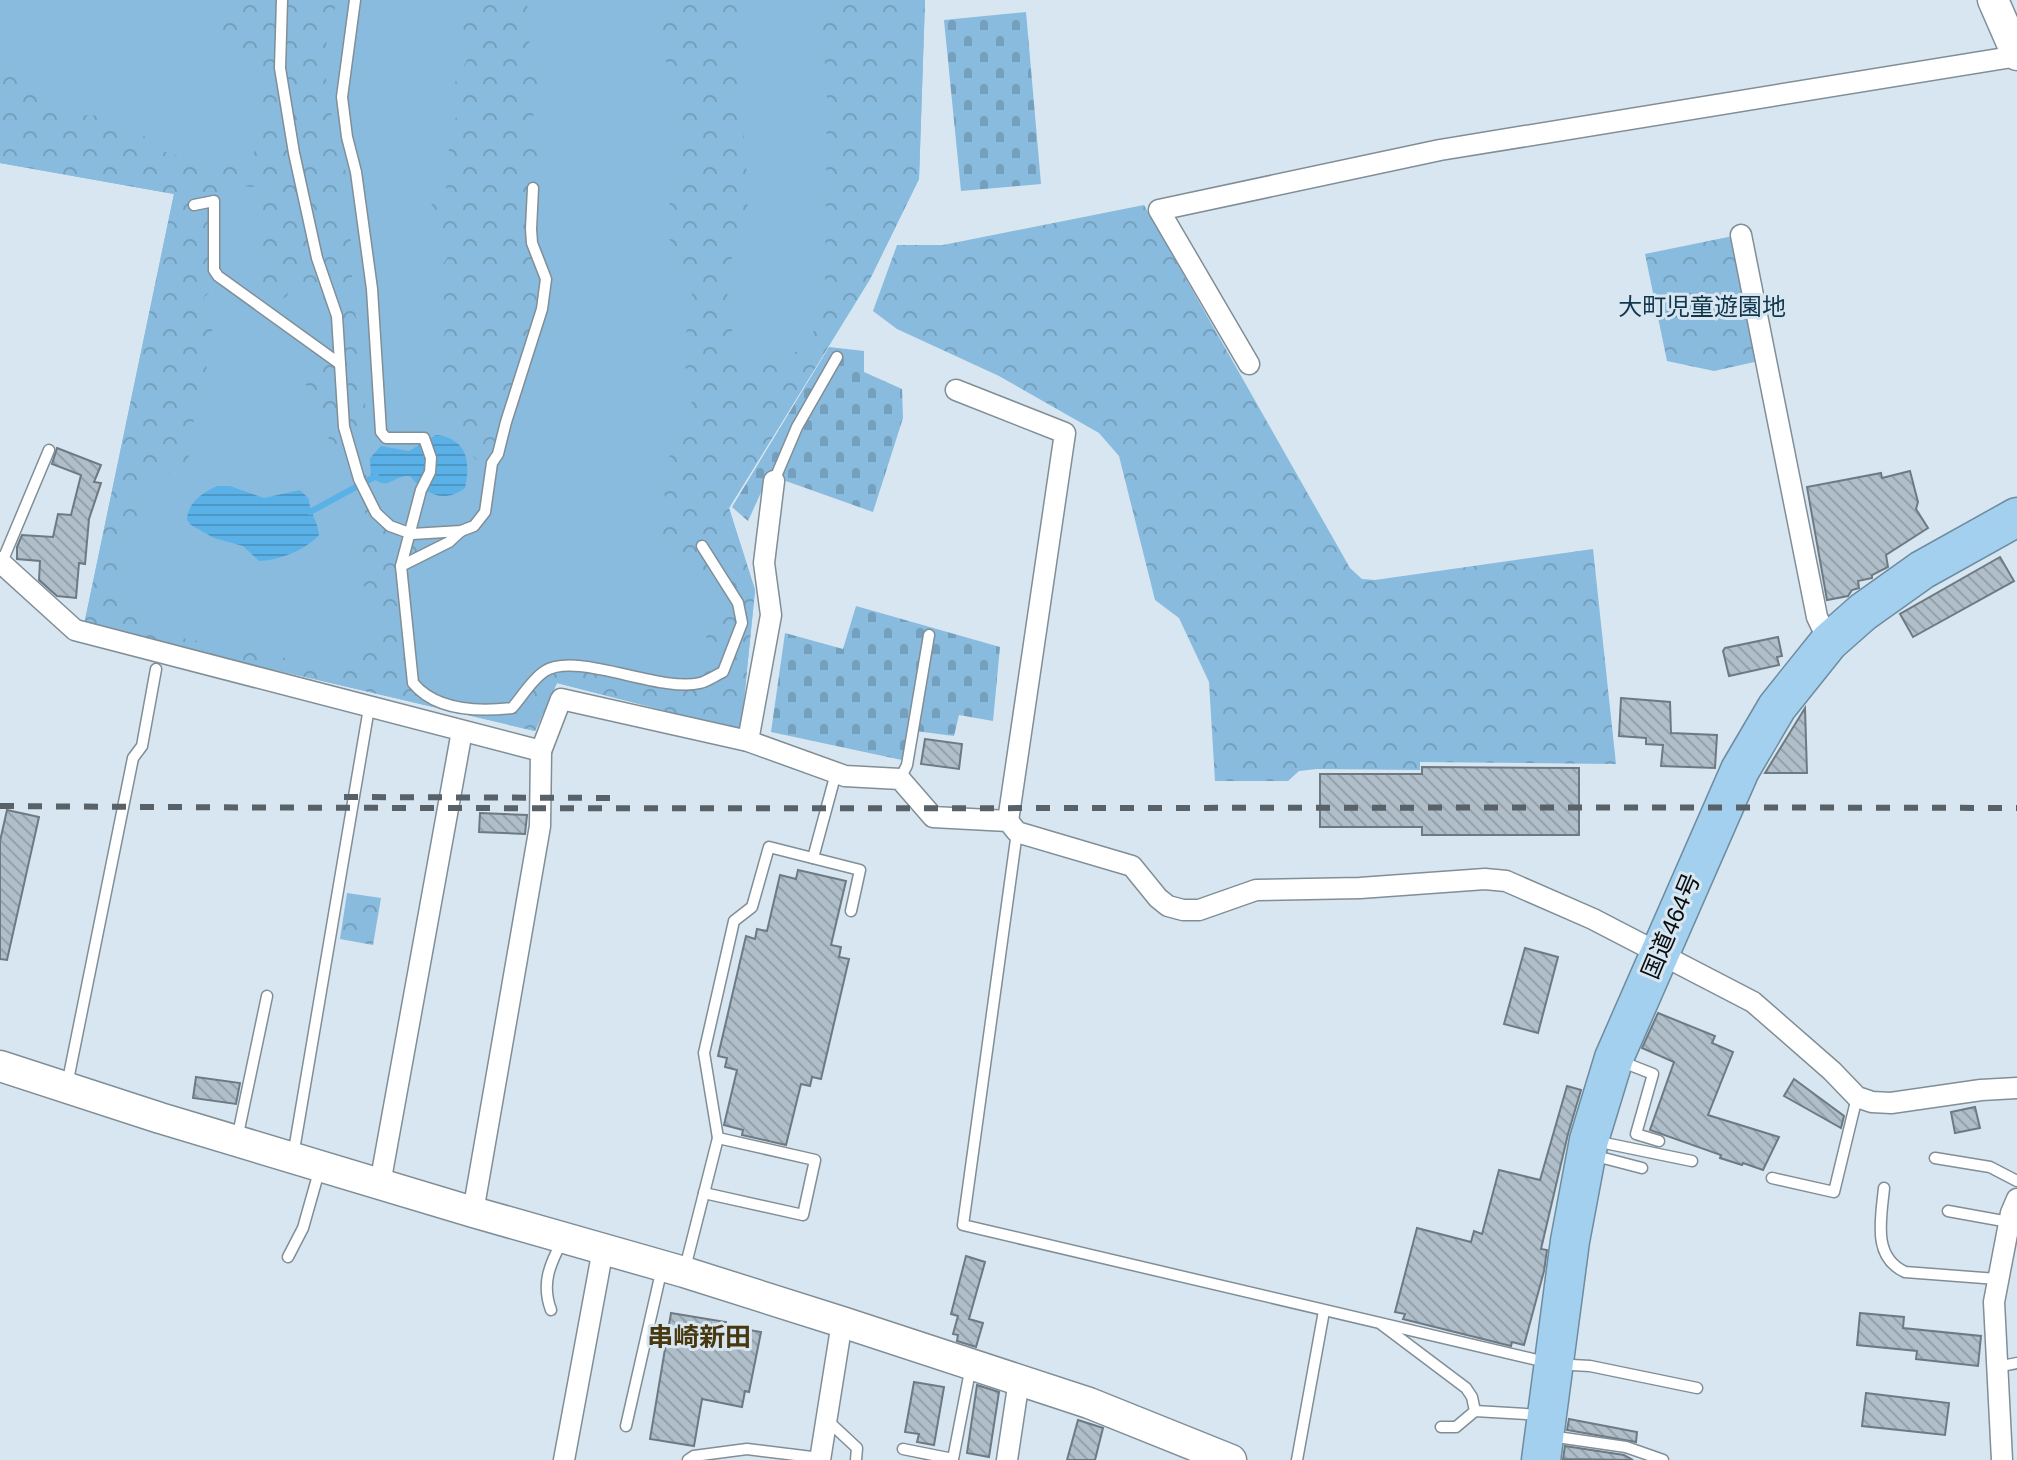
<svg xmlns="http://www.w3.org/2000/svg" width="2017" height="1460" font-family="Helvetica,'Noto Sans JP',sans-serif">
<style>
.grass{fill:#88bbde}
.forest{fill:url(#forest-crowns);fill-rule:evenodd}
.cemetery{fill:url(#cemetery-stones)}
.water{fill:url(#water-rules)}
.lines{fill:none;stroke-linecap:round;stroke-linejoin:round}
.stream{stroke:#5ab1e7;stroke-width:6}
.building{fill:url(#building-back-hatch);stroke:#6d7a84;stroke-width:2}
.lane-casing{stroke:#808e97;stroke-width:13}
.street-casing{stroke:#808e97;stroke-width:23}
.secondary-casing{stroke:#808e97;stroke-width:33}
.highway-casing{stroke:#6d8ca0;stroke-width:41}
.lane{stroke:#fff;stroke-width:10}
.street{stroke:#fff;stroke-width:20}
.secondary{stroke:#fff;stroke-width:30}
.highway{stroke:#a3d0ee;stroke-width:38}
.rail{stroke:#586167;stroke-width:6;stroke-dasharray:14 14;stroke-linecap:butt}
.labels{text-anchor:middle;stroke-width:6;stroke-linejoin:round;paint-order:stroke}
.park-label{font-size:24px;fill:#11374d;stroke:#d7e6f0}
.street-label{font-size:24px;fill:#080d10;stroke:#d7e6f0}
.neighbourhood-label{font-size:26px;font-weight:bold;fill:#47380f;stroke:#d7e6f0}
</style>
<defs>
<pattern id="forest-crowns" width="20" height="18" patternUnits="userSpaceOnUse" patternTransform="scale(2)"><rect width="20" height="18" fill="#88bbde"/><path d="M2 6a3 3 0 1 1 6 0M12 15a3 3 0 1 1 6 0" fill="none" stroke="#74a0bd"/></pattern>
<pattern id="cemetery-stones" width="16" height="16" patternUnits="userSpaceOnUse" patternTransform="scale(2)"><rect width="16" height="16" fill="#88bbde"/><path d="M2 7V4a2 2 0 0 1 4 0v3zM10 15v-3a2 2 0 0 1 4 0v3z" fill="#74a0bd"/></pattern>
<pattern id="water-rules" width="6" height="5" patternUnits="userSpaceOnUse" patternTransform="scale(2)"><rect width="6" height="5" fill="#5ab1e7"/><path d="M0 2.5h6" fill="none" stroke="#4d97c5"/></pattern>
<pattern id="building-back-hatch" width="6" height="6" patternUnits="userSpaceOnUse" patternTransform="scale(2)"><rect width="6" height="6" fill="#afbec8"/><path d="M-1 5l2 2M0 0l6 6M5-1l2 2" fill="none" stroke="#95a2ab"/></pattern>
</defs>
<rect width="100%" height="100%" fill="#d7e6f0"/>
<path class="grass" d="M 0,0 L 925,0 L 919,179 L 870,279 L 729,508 L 755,590 L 741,730 L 557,683 L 535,731 L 84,625 L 174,194 L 0,163 Z"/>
<g class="forest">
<path d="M 229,0 L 337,0 L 323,58 L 335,138 L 347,176 L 335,201 L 334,216 L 348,227 L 354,258 L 351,288 L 359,335 L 368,436 L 354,447 C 367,479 385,524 426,525 C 440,525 456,521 470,520 L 479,509 L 485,472 L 466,446 L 443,426 L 439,377 L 447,312 L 438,272 L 449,255 L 452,234 L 437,227 L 431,205 L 447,191 L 442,173 C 452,153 449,129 460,108 C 446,69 467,76 469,49 C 470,39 463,34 463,25 C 463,17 467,7 468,0 L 527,0 L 530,52 L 540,83 L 532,122 L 538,137 L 541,182 L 535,244 L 548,279 L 531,357 L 504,453 L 494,468 L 490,513 L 476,530 L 461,535 L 450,546 L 408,569 C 409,592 408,668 421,683 C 434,699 452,700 471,703 C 485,705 499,709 512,700 C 526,689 530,666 550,662 C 578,656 641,674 670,680 C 675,679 680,680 684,677 C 700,668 709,640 707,623 C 710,617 717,614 720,609 C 728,593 697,570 688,562 C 684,558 681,550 678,545 L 663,540 L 658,534 L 659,523 C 662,520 666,516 667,512 C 669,504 662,495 664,485 C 666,475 669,469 668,458 L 680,445 L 692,401 L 685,365 L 686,333 L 694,302 L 681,255 L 666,235 L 670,200 L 683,169 L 682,112 L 663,52 L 661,0 L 748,0 C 733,58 745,124 747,183 C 747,198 749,217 746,232 C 744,243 733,253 729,264 C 724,281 729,340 741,354 C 774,390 822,333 827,301 C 828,294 825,284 825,277 L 827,95 L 821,6 L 823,0 L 925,0 L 919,179 L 870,279 L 729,508 L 755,590 L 741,730 L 557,683 L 535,731 L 84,625 L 174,194 L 0,163 L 0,47 L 44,107 L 73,115 L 112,116 L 136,129 L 160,150 L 208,166 L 252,161 C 257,137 273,85 252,67 C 235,53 232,64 218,39 ZM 226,186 L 257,187 L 265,266 L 261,286 L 266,301 L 276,304 L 287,296 L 295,281 L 308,282 L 320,292 L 334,319 L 335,353 C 320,361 305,366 306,385 C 325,402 316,410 324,430 C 330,445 342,448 348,458 C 359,477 362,504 368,525 L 360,540 L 358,578 L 375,601 L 378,619 L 371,643 L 362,660 L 350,670 L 335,672 L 267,653 L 186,639 L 155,627 L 126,602 L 119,576 L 122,540 L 138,516 L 140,502 L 135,492 L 138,480 L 180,471 L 188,465 L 190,435 L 207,370 L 204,352 L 212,330 L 211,316 L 203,298 L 218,286 L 218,194 Z"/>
<path d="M 1144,205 L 1350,568 L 1362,579 L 1375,580 L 1593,549 L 1616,764 L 1420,762 L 1420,770 L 1317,769 L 1299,771 L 1288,781 L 1215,781 L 1209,682 L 1179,618 L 1155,600 L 1119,456 L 1099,433 L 999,376 L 897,329 L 873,311 L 897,245 L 943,245 Z"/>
<path d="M 1733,236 L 1759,361 L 1714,371 L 1667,361 L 1645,254 Z"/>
<path d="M 347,893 L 381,898 L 373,945 L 340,939 Z"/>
</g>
<g class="cemetery">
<path d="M 1026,12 L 1041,184 L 961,191 L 944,20 Z"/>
<path d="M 829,347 L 864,351 L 864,372 L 902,389 L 903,418 L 873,512 L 769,475 L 748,521 L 732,507 Z"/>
<path d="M 856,606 L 1000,647 L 993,721 L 959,715 L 954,736 L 908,730 L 902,760 L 771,732 L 785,633 L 843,649 Z"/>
</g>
<g class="water">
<path d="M 436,435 C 467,438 471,462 465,488 C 445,504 424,494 410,476 C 391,475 390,492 371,477 L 370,458 L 381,446 L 409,451 Z"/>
<path d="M 217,486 L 230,486 L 264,498 L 300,490 L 309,499 C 309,512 318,521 319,535 C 307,549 278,561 259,561 L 243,546 L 214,538 L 191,525 L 187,520 C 188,502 202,493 217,486 Z"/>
</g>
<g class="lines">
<path class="stream" d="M 310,512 L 376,476"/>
</g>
<g class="building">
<path d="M 57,448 L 101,465 L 94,482 L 101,483 L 89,519 L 85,564 L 79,563 L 76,598 L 57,596 L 39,580 L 40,561 L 17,559 L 17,547 L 22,535 L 53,537 L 58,514 L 71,515 L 81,475 L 52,464 Z"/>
<path d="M 1910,471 L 1918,502 L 1916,509 L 1928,528 L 1886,555 L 1888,567 L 1872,575 L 1872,578 L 1858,581 L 1859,588 L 1852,590 L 1848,596 L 1827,600 L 1807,487 L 1881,473 L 1882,478 Z"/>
<path d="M 2000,557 L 2014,581 L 1913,637 L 1900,614 Z"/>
<path d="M 1778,637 L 1782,656 L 1777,657 L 1779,665 L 1729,676 L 1723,651 L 1725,648 Z"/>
<path d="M 1621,698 L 1670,702 L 1671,733 L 1717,735 L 1715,768 L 1661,766 L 1663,745 L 1646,744 L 1646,738 L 1619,736 Z"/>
<path d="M 1805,708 L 1807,773 L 1765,773 Z"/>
<path d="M 925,739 L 962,744 L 959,769 L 921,764 Z"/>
<path d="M 1422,767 L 1579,768 L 1579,835 L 1422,835 L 1422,827 L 1320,827 L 1320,774 L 1422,774 Z"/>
<path d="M 7,810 L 39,817 L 7,960 L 0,959 L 0,841 Z"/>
<path d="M 480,813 L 527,815 L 525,834 L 479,832 Z"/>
<path d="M 798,870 L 846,881 L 831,945 L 841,947 L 839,957 L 849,959 L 821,1079 L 812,1077 L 810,1086 L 801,1084 L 786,1145 L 742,1135 L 743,1130 L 724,1125 L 737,1070 L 725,1067 L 727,1058 L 718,1056 L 746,936 L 755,939 L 757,929 L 767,931 L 780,875 L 796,879 Z"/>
<path d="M 1525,948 L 1558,957 L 1538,1033 L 1504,1024 Z"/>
<path d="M 1658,1013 L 1715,1036 L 1712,1043 L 1733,1052 L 1708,1115 L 1779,1137 L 1763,1170 L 1743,1163 L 1742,1165 L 1720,1158 L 1721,1155 L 1650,1130 L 1674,1062 L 1642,1048 Z"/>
<path d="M 196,1077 L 240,1083 L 236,1104 L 193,1098 Z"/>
<path d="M 1794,1079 L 1844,1116 L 1841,1128 L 1784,1096 Z"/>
<path d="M 1567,1086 L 1581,1090 L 1568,1134 L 1541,1249 L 1547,1250 L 1544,1271 L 1524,1345 L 1512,1342 L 1511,1346 L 1403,1319 L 1405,1314 L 1395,1312 L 1417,1228 L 1471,1242 L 1474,1231 L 1482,1234 L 1499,1170 L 1540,1180 Z"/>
<path d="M 1975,1107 L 1980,1128 L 1955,1133 L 1951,1112 Z"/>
<path d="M 966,1256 L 985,1262 L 969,1319 L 983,1323 L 976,1347 L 957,1341 L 958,1335 L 953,1334 L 958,1316 L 951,1314 Z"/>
<path d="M 671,1313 L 726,1322 L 726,1326 L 761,1332 L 749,1392 L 745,1391 L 742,1407 L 702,1399 L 694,1446 L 650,1439 Z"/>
<path d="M 1860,1313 L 1904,1317 L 1903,1328 L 1981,1336 L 1978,1366 L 1916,1359 L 1917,1351 L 1857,1345 Z"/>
<path d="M 914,1382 L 944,1387 L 934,1445 L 917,1442 L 919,1434 L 905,1432 Z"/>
<path d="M 977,1385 L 999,1392 L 989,1457 L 967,1453 Z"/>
<path d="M 1866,1393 L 1949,1403 L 1945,1435 L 1862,1426 Z"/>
<path d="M 1569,1419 L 1637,1432 L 1636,1442 L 1567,1430 Z"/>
<path d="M 1078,1420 L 1103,1428 L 1095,1460 L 1067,1460 Z"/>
<path d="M 1565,1446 L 1624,1455 L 1633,1460 L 1563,1459 Z"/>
</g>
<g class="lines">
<defs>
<g id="lane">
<path d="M 282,0 L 280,68 L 294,153 L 317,258 L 337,316 L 344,427 L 359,479 L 376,513 L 390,526 L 412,534 L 461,531 L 474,526 L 485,512 L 492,463 L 498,454 L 506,422 L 542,309 L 546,279 L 532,243 L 531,229 L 533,188"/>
<path d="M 355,0 L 342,97 L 347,137 L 356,172 L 372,289 L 381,432 L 386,438 L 424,438 L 431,458 L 430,472 L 421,490 L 401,566 L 413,683 C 436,711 477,712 512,708 C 522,697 532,679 545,671 C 577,651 660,693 700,683 C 708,681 716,675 723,672 L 742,623 L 738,603 L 702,546"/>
<path d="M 194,205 L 214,201 L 214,270 L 218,276 L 340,364"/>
<path d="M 774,481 L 797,427 L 837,357"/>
<path d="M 2,562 L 49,450"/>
<path d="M 401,566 L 449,542 L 461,531"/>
<path d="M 900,779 L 907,765 L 929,635"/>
<path d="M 1017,832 L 963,1225 L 1554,1364 L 1590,1366 L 1697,1388"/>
<path d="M 813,858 L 836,773"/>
<path d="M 1620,1061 L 1653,1074 L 1636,1134 L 1659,1141"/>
<path d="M 67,1085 L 133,758 L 142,746 L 156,669"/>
<path d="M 237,1139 L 267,996"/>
<path d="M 1595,1141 L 1692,1161"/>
<path d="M 1592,1155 L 1642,1168"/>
<path d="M 293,1156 L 369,708"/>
<path d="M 1935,1158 L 1990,1167 L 2017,1181"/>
<path d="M 1772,1178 L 1834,1192 L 1857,1097"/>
<path d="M 1884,1188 C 1881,1219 1872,1257 1905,1272 L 1997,1279"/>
<path d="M 704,1193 L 803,1215 L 815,1160 L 718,1138"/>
<path d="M 1948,1211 L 2009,1222"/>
<path d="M 288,1257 L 303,1228 L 320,1168"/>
<path d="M 685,1268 L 718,1138 L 704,1053 L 734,921 L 752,907 L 769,847 L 860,870 L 851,911"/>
<path d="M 551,1310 C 541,1283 550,1264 563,1239"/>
<path d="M 1381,1324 L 1466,1388 L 1472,1397 L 1475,1411"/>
<path d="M 1997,1367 L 2017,1363"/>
<path d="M 828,1421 L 857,1448 L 856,1460"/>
<path d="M 626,1426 L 662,1268"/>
<path d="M 1441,1427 L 1456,1427 L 1475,1411 L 1541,1415"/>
<path d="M 1550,1436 L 1626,1447 L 1663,1460"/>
<path d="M 903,1449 L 953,1459 L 971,1366"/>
<path d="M 688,1460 L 694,1456 L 747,1449 L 820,1458"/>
<path d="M 1297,1460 L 1324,1311"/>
</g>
<g id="street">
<path d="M 1741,235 L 1817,617 L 1829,642"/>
<path d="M 1249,364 L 1159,210 L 1440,150 L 2017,56"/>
<path d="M 956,390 L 1065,433 L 1008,821"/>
<path d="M 0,562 L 75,630 L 541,751 L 561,699 L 748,741 L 845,776 L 900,779 L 933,817 L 1008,821 L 1017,832 L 1132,866 L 1158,898 L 1168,906 L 1183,910 L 1199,910 L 1256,890 L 1360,888 L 1485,879 L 1506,881 L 1593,919 L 1753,1002 L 1832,1071 L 1857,1097 L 1872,1102 L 1891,1103 L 1981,1090 L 2017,1088"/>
<path d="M 748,741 L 771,615 L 764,563 L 774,481"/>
<path d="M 380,1184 L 462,731"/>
<path d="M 473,1212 L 540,826 L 541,751"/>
<path d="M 564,1460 L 603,1249"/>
<path d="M 820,1460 L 842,1322"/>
<path d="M 1007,1460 L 1019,1380"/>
<path d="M 2002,1460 L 1994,1302 L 2011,1213 L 2017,1199"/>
</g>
<g id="secondary">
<path d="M 1993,0 L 2017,55"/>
<path d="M 0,1066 L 160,1118 L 473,1212 L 684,1272 L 842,1322 L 1089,1403 L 1231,1460"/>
</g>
<path id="highway" d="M 1541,1460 L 1570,1241 L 1589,1140 L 1614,1058 L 1740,770 L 1777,707 L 1829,642 L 1863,612 L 1922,570 L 2017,517"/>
</defs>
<use href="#lane" class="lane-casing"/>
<use href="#street" class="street-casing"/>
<use href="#secondary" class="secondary-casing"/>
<use href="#highway" class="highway-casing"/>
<use href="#lane" class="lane"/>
<use href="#street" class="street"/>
<use href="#secondary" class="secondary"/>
<use href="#highway" class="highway"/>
<g class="rail">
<path d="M 344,797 L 620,798"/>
<path d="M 0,806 C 672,811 1345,806 2017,808"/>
</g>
</g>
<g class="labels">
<g class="park-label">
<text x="1702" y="315">大町児童遊園地</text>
</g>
<g class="street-label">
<text transform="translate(1671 926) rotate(-67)" y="8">国道464号</text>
</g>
<g class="neighbourhood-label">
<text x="699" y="1346">串崎新田</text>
</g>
</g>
</svg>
